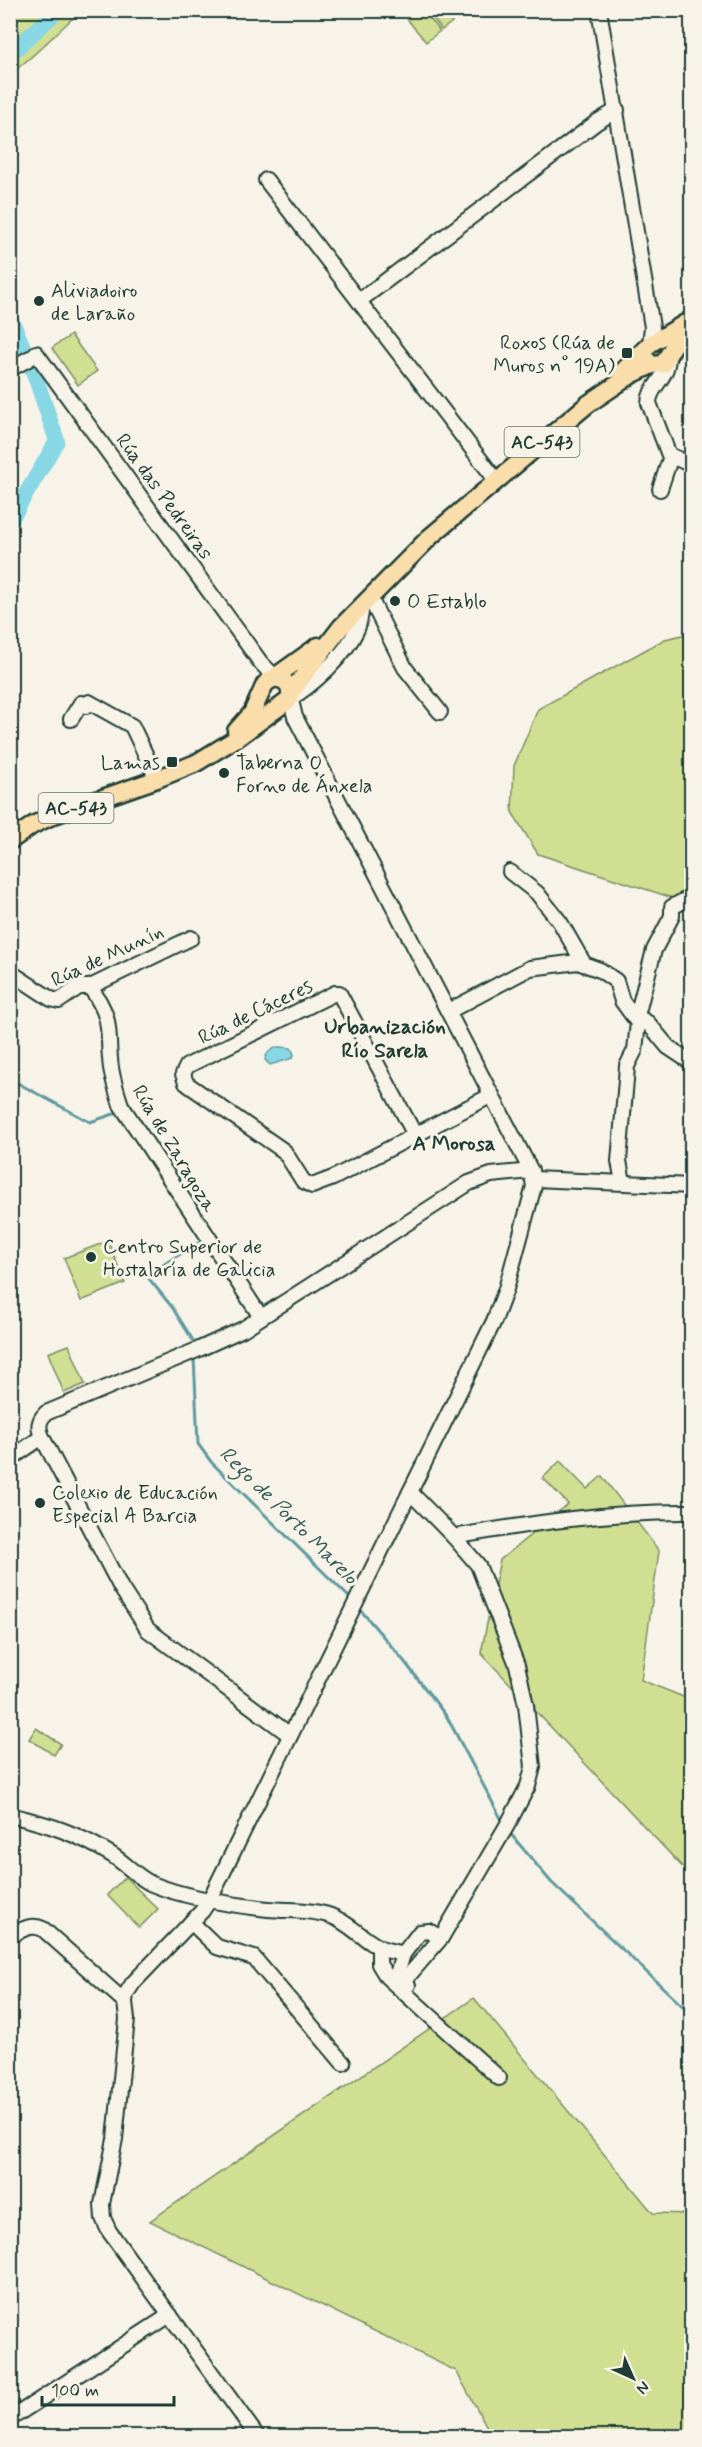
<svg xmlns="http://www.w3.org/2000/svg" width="702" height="2447" font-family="Mynerve,sans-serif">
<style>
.green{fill:#d1df92;stroke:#788e63;stroke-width:1.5}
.water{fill:#88d7e5;stroke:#5e999e;stroke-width:1.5}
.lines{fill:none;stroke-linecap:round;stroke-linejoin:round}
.stream{stroke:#5e999e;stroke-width:3}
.river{stroke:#88d7e5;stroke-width:16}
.minor-casing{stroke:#1f3d34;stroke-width:18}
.major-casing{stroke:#1f3d34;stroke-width:21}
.minor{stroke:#f7f3e8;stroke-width:14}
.major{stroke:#f9ddab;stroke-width:16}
.poi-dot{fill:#1f3d34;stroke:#f7f3e8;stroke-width:2}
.labels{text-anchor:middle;stroke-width:6;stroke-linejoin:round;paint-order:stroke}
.shield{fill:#f7f3e8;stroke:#60746a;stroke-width:1.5}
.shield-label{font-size:18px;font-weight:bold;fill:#1f3d34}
.poi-label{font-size:20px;fill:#1f3d34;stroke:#f7f3e8;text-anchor:start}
.street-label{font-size:20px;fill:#1f3d34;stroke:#f7f3e8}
.neighbourhood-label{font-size:21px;font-weight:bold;fill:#1f3d34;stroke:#f7f3e8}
.water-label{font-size:21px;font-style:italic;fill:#345c57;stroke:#f7f3e8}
</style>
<rect width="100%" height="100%" fill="#f7f3e8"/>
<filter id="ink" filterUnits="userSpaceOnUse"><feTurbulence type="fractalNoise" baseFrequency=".0167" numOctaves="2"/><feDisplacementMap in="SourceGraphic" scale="12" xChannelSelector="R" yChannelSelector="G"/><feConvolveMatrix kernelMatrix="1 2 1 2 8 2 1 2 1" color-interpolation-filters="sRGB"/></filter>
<g filter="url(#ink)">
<g class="green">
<path d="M 11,10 L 81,10 L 81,11 C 57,31 37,55 11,73 Z"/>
<path d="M 417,11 L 424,11 L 440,31 L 426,42 L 407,19 Z"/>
<path d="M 430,11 L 430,10 L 466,11 L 442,30 L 428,12 Z"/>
<path d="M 71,335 L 97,371 L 78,385 L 52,348 Z"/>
<path d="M 691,633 L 691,904 L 538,854 L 512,812 L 514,766 L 538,709 L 665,639 Z"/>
<path d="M 108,1241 L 125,1283 L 81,1301 L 64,1258 Z"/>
<path d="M 69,1345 L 85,1384 L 64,1393 L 48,1353 Z"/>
<path d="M 560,1461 L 587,1489 L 602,1476 L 659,1551 L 641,1680 L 691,1700 L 691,1876 L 481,1653 L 500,1560 L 568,1504 L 543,1478 Z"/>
<path d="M 36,1728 L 61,1744 L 54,1755 L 29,1739 Z"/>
<path d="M 125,1877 L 158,1909 L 139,1928 L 107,1895 Z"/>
<path d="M 474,1998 L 653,2213 L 691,2214 L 691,2436 L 492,2436 L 456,2371 L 150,2221 Z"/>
</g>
<path class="water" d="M 278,1047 L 291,1048 L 294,1054 L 293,1058 L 270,1065 L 265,1060 C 266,1052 271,1049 278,1047 Z"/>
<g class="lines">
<g class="stream">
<path d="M 10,1079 L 90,1122 L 120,1112"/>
<path d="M 194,1348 L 194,1342 L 172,1307 L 146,1275 L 205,1239"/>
<path d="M 194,1357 L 198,1444 L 212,1463 L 353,1601"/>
<path d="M 357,1606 L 404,1661 L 447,1717 L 504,1824"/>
<path d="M 509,1832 L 551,1882 L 692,2015"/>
</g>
<g class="river">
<path d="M 10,54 L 58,10"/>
<path d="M 10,317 L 34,373 L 57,441 L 10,521"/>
</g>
<defs>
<g id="minor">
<path d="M 599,10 L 652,327 L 650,344"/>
<path d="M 266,180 L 496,480"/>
<path d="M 359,301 L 597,122 L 617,110"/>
<path d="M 36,353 L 261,663 L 271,673 L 283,680"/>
<path d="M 668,356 C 668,380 649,386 649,403 L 669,455 L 692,465"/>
<path d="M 10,369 L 30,358"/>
<path d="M 660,489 L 671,456"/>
<path d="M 370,598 L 405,668 L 440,712"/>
<path d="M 288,700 C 313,685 345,656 357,629 C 360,622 361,613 362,605"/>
<path d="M 71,719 L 81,703 L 86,706 L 89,702 L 132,726 L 157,779"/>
<path d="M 510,872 L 537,893 L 560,922 L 584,964"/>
<path d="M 10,972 L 51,999 L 59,1001 L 79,987 L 90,987 L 191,938"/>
<path d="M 90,987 C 115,1022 106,1030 111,1068 C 113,1080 117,1093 121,1105 L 261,1317"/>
<path d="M 449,1011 L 530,968 L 578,962 L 600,970 L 616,981 L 622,1001 L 638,1023"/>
<path d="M 638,1023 L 638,1012 L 654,950 L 672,916 L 672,907 L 689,898"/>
<path d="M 415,1135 L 339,993 L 335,993 L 193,1063 L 187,1066 L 183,1074 L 186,1083 L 190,1086 L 284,1151 L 303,1181 L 312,1186 L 333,1178 L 492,1095"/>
<path d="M 534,1179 L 692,1186"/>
<path d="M 623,1182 L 619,1161 L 626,1080 L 627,1066 L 635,1050 L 638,1023 L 643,1020 L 648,1023 L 668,1047 L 692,1063"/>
<path d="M 10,1459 L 42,1437"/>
<path d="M 410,1492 L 454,1537"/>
<path d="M 290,1735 L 148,1630 L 121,1588 L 42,1437 C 38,1427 38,1421 46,1413 L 197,1350 L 243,1329 L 469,1183 L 491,1175 L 531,1171"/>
<path d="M 10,1815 C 51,1825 76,1833 112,1855 C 125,1863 138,1878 152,1884 C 184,1897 233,1905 268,1909 C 289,1911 311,1909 331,1916 C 350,1923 363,1940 381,1948 C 388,1951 396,1952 403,1954 L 420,1932 L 429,1931 L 441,1938"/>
<path d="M 191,1922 L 217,1947 L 254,1958 L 343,2063"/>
<path d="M 10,1936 C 22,1930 31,1923 43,1929 L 125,2002"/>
<path d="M 379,1948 L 379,1964 L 387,1977 L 499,2078"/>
<path d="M 403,1954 L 397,1974 L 408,1985"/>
<path d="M 404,1981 L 441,1938 L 509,1822 L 528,1786 L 533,1767 L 526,1705 L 517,1665 L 478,1565 L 454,1537 C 532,1523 612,1511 692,1512"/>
<path d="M 10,2419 L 170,2315"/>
<path d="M 257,2436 L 109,2231 L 103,2218 L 102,2204 L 115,2139 L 127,2019 L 125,2002 L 126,1994 L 133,1983 L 202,1911 L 210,1899 L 494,1321 L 506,1289 L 534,1186 L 531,1171 L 295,717 L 290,696"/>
</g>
<g id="major">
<path d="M 645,358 L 652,365 L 663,364 L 674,345 L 689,328"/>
<path d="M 621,373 L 650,344 L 692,319"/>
<path d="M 291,692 L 341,627 L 431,536 L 588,404 L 631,375 L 652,365"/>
<path d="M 236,731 L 252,713 L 265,684 L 318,646"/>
<path d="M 10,841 L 33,825 L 54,815 L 157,779 L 196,763 L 237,738 L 289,700 C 293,687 286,677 272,679"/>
</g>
</defs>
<use href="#minor" class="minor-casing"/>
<use href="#major" class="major-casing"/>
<use href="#minor" class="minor"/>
<use href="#major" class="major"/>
</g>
</g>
<g class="poi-dot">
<circle cx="39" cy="301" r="6"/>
<rect x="621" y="347" width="12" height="12" rx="3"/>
<circle cx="395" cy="601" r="6"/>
<rect x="166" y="756" width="12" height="12" rx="3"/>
<circle cx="224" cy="773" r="6"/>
<circle cx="91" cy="1257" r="6"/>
<circle cx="40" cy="1503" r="6"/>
</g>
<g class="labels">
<g class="shield">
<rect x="504.5" y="427" width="75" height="30" rx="4.5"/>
<rect x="38.5" y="793" width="75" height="30" rx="4.5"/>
</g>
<g class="shield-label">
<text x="542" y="448">AC-543</text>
<text x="76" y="814">AC-543</text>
</g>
<g class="poi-label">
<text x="51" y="297">Aliviadoiro<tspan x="51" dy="23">de Laraño</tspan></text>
<text x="615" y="349" text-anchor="end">Roxos (Rúa de<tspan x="615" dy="23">Muros n° 19A)</tspan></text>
<text x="407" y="608">O Establo</text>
<text x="160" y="769" text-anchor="end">Lamas</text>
<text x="236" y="769">Taberna O<tspan x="236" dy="23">Forno de Ánxela</tspan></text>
<text x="103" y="1253">Centro Superior de<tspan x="103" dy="23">Hostalaría de Galicia</tspan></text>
<text x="52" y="1499">Colexio de Educación<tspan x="52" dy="23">Especial A Barcia</tspan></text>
</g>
<g class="street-label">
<text transform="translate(165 496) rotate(54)" y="7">Rúa das Pedreiras</text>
<text transform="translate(107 955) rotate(-25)" y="7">Rúa de Munín</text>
<text transform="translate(255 1011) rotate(-26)" y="7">Rúa de Cáceres</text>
<text transform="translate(175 1148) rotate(59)" y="7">Rúa de Zaragoza</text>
</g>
<g class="neighbourhood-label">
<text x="385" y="1033">Urbanización<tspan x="385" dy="24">Río Sarela</tspan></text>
<text x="454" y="1150">A Morosa</text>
</g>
<g class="water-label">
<text transform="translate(289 1515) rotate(45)" y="7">Rego de Porto Marelo</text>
</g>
</g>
<rect width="702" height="2447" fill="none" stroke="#f7f3e8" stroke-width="36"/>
<rect x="18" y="18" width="666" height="2411" fill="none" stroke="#1f3d34" stroke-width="2" filter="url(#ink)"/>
<g transform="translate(633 2378) rotate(135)" stroke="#f7f3e8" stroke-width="4.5" paint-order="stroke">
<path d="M0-4.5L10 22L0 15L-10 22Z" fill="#1f3d34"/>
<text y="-9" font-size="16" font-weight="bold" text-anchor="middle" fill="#1f3d34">N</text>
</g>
<path d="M42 2396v9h132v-9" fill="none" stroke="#1f3d34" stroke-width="3"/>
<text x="51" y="2396" font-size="18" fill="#1f3d34" stroke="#f7f3e8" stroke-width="4.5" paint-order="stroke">100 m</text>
</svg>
